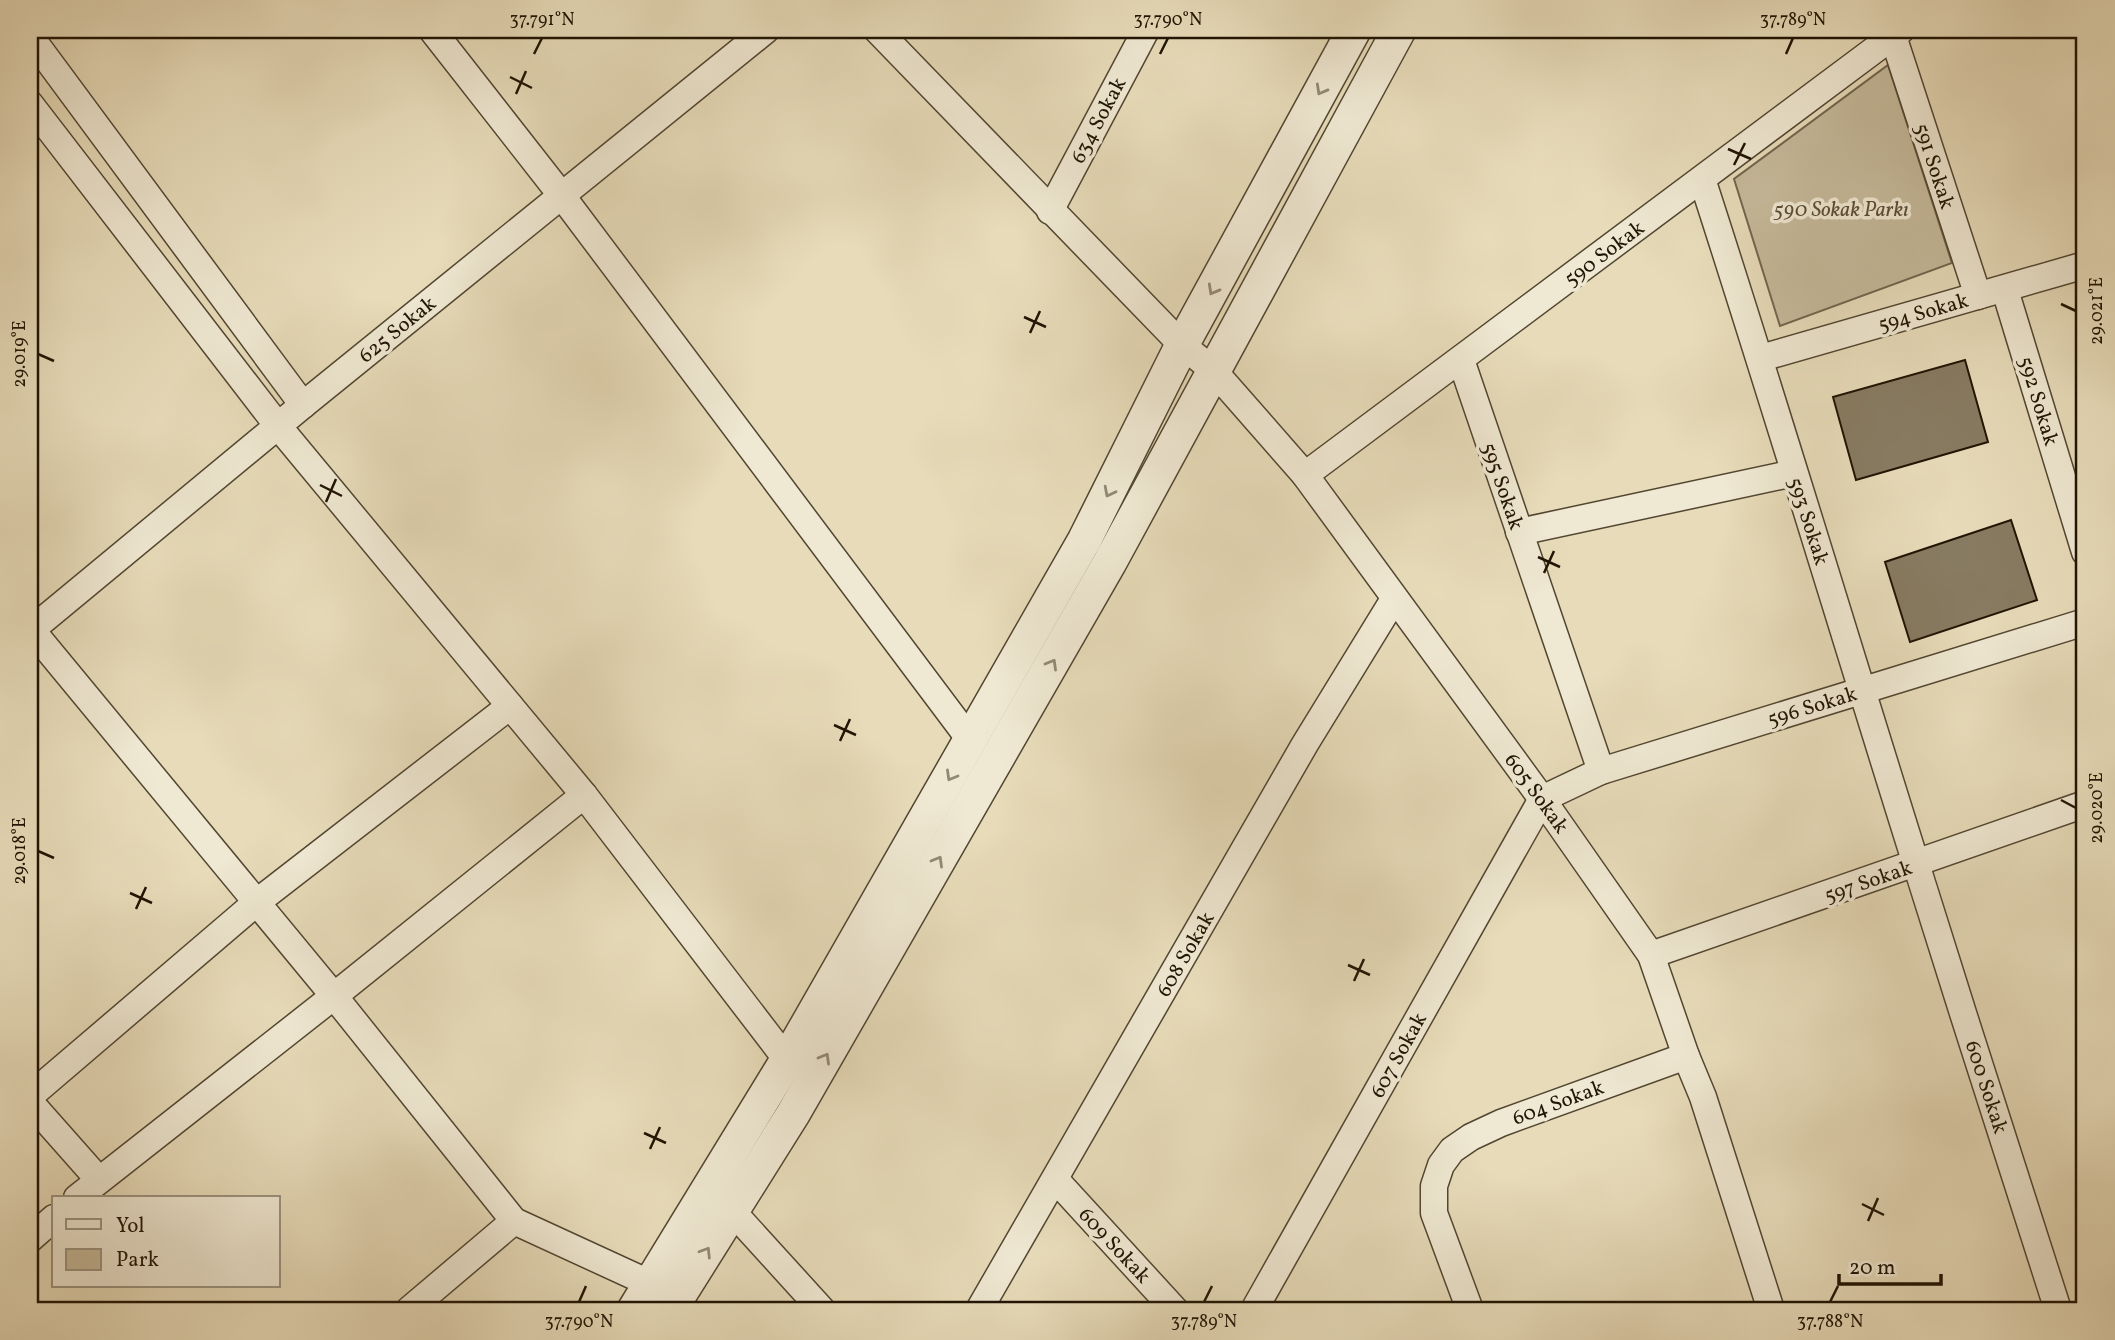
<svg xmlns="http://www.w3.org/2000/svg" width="2115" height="1340" font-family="Vollkorn,serif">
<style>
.green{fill:#c5b99a;stroke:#72664f;stroke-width:2}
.building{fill:#877b62;stroke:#201404;stroke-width:2}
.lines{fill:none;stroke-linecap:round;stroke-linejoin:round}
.minor-casing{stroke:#524631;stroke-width:29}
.tertiary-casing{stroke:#524631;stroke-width:36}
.minor{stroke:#efe8d2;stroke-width:26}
.tertiary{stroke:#efe8d2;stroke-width:33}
.oneway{stroke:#928975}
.ticks{fill:none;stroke:#201404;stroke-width:2.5}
.labels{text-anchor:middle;stroke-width:7;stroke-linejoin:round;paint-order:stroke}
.street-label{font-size:21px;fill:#201404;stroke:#efe8d2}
.park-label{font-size:21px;font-style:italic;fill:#5a4e38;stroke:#efe8d2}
.neatline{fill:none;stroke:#201404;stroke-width:2.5}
.ticks-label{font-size:18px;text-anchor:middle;fill:#201404}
</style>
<rect width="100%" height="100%" fill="#e7dbb9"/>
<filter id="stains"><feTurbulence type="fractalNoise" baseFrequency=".00286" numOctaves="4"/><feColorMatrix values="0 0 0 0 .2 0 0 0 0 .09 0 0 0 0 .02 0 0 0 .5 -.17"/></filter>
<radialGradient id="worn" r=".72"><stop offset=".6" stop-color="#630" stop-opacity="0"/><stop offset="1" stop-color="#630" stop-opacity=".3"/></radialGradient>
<path class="green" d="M 1888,65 L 1952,263 L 1780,326 L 1734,179 Z"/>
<g class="building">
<path d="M 991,30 L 1060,30 L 991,34 Z"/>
<path d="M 1965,360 L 1988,442 L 1856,480 L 1833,397 Z"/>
<path d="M 2011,520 L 2037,600 L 1910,642 L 1885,562 Z"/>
</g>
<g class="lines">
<defs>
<g id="minor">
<path d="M 432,30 L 562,196 L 971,741"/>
<path d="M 877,30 L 1182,345 L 1213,370 L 1305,475 L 1542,799 L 1651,955 L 1686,1056 L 1703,1097 L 1771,1310"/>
<path d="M 30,36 L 303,405"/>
<path d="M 1893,36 L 1978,296"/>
<path d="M 30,104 L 278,426 L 584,795 L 787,1060"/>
<path d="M 1702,179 C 1776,407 1845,638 1917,867 C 1963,1015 2011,1163 2058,1310"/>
<path d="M 1050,211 L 1146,30"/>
<path d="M 2005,290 L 2085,552"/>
<path d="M 1761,358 L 2085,265"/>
<path d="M 1461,360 L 1601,771"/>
<path d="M 1305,475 L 1901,30"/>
<path d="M 1519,532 L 1794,473"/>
<path d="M 30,628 L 334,996 L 514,1221 L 651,1284"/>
<path d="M 30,631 L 303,405 L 766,30"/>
<path d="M 1651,955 L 2085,804"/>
<path d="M 30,1096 L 257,902 L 510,706"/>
<path d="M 30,1102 L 99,1180"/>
<path d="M 1055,1179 L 1175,1310"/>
<path d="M 77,1198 L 334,996 L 584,795"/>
<path d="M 732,1211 L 822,1310"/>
<path d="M 30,1239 L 54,1218"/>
<path d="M 409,1310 L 514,1221"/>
<path d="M 979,1310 L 1305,744 L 1394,599"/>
<path d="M 1254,1310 L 1542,799 L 1601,771 L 2085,622"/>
<path d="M 1470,1310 L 1434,1213 L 1434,1186 L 1441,1165 L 1452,1150 L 1471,1137 L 1501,1123 L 1686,1056"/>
</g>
<g id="tertiary">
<path d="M 634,1310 L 787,1060 L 1084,541 L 1182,345 L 1354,30"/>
<path d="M 670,1310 L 793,1114 L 1110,562 L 1399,30"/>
</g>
</defs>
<use href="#minor" class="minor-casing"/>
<use href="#tertiary" class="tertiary-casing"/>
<use href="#minor" class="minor"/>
<use href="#tertiary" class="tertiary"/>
</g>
<defs><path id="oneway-chevron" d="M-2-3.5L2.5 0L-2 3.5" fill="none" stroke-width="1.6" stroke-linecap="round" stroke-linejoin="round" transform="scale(1.75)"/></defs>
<g class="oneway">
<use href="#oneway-chevron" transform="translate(1321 90) rotate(119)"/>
<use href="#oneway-chevron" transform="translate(1213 290) rotate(119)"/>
<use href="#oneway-chevron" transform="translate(1109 492) rotate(117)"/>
<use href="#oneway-chevron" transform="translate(1052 664) rotate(-60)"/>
<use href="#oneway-chevron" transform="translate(951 776) rotate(120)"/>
<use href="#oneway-chevron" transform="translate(938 861) rotate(-60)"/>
<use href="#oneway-chevron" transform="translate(825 1058) rotate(-60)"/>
<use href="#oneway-chevron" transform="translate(706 1252) rotate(-58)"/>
</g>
<path class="ticks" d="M 534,54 L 542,38M 1160,54 L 1168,38M 1786,54 L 1793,38M 510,77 L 532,88M 516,94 L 526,71M 1728,149 L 1751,159M 1734,165 L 1745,143M 2061,304 L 2076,311M 1024,317 L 1046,327M 1030,333 L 1040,311M 38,354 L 54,361M 320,485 L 342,496M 326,502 L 336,479M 1538,557 L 1560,567M 1544,573 L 1554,551M 834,725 L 856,735M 840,741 L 850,719M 2061,800 L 2076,808M 38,851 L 54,858M 130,893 L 152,903M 136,909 L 146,887M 1348,965 L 1370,975M 1354,981 L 1364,959M 644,1133 L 666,1143M 650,1149 L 660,1127M 1862,1204 L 1884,1215M 1868,1221 L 1878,1198M 579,1302 L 586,1286M 1204,1302 L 1212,1286M 1830,1302 L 1838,1286"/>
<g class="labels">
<g class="street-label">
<text transform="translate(1098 120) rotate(-62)" y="7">634 Sokak</text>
<text transform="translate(1935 166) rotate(72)" y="7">591 Sokak</text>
<text transform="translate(1604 253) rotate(-37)" y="7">590 Sokak</text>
<text transform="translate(1923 312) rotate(-16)" y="7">594 Sokak</text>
<text transform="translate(397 329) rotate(-39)" y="7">625 Sokak</text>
<text transform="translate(2039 401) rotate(73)" y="7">592 Sokak</text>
<text transform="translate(1503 486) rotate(71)" y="7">595 Sokak</text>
<text transform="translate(1809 521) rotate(72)" y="7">593 Sokak</text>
<text transform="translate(1812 706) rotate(-17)" y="7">596 Sokak</text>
<text transform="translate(1537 793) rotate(54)" y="7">605 Sokak</text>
<text transform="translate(1868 881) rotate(-19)" y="7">597 Sokak</text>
<text transform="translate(1185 954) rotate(-60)" y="7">608 Sokak</text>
<text transform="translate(1398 1055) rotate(-61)" y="7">607 Sokak</text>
<text transform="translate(1987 1087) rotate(72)" y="7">600 Sokak</text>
<text transform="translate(1558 1102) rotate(-20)" y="7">604 Sokak</text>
<text transform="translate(1115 1245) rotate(47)" y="7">609 Sokak</text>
</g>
<g class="park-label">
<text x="1841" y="216">590 Sokak Parkı</text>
</g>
</g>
<rect width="2115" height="1340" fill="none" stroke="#e7dbb9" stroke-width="77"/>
<rect x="52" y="1196" width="228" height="91" fill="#efe8d2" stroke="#9c9380" stroke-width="2"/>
<rect x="66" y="1219" width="35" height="10" fill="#efe8d2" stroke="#9c9380" stroke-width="2"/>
<text x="116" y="1232" font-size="21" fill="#201404">Yol</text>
<rect x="66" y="1249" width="35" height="21" fill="#c5b99a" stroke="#9c9380" stroke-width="2"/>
<text x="116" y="1266" font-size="21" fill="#201404">Park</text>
<path d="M1839 1274v10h102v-10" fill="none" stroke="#201404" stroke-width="3.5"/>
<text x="1849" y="1274" font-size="21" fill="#201404" stroke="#efe8d2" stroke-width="5" paint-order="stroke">20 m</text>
<rect x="38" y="38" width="2038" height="1264" class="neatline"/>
<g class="ticks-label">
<text x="542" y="25">37.791°N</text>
<text x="1168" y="25">37.790°N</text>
<text x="1793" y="25">37.789°N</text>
<text transform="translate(2096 311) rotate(-90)" y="6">29.021°E</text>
<text transform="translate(19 354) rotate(-90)" y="6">29.019°E</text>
<text transform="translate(2096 808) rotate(-90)" y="6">29.020°E</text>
<text transform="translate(19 851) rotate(-90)" y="6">29.018°E</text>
<text x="579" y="1327">37.790°N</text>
<text x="1204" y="1327">37.789°N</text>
<text x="1830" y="1327">37.788°N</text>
</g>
<rect width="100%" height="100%" filter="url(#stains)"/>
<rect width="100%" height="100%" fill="url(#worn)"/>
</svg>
